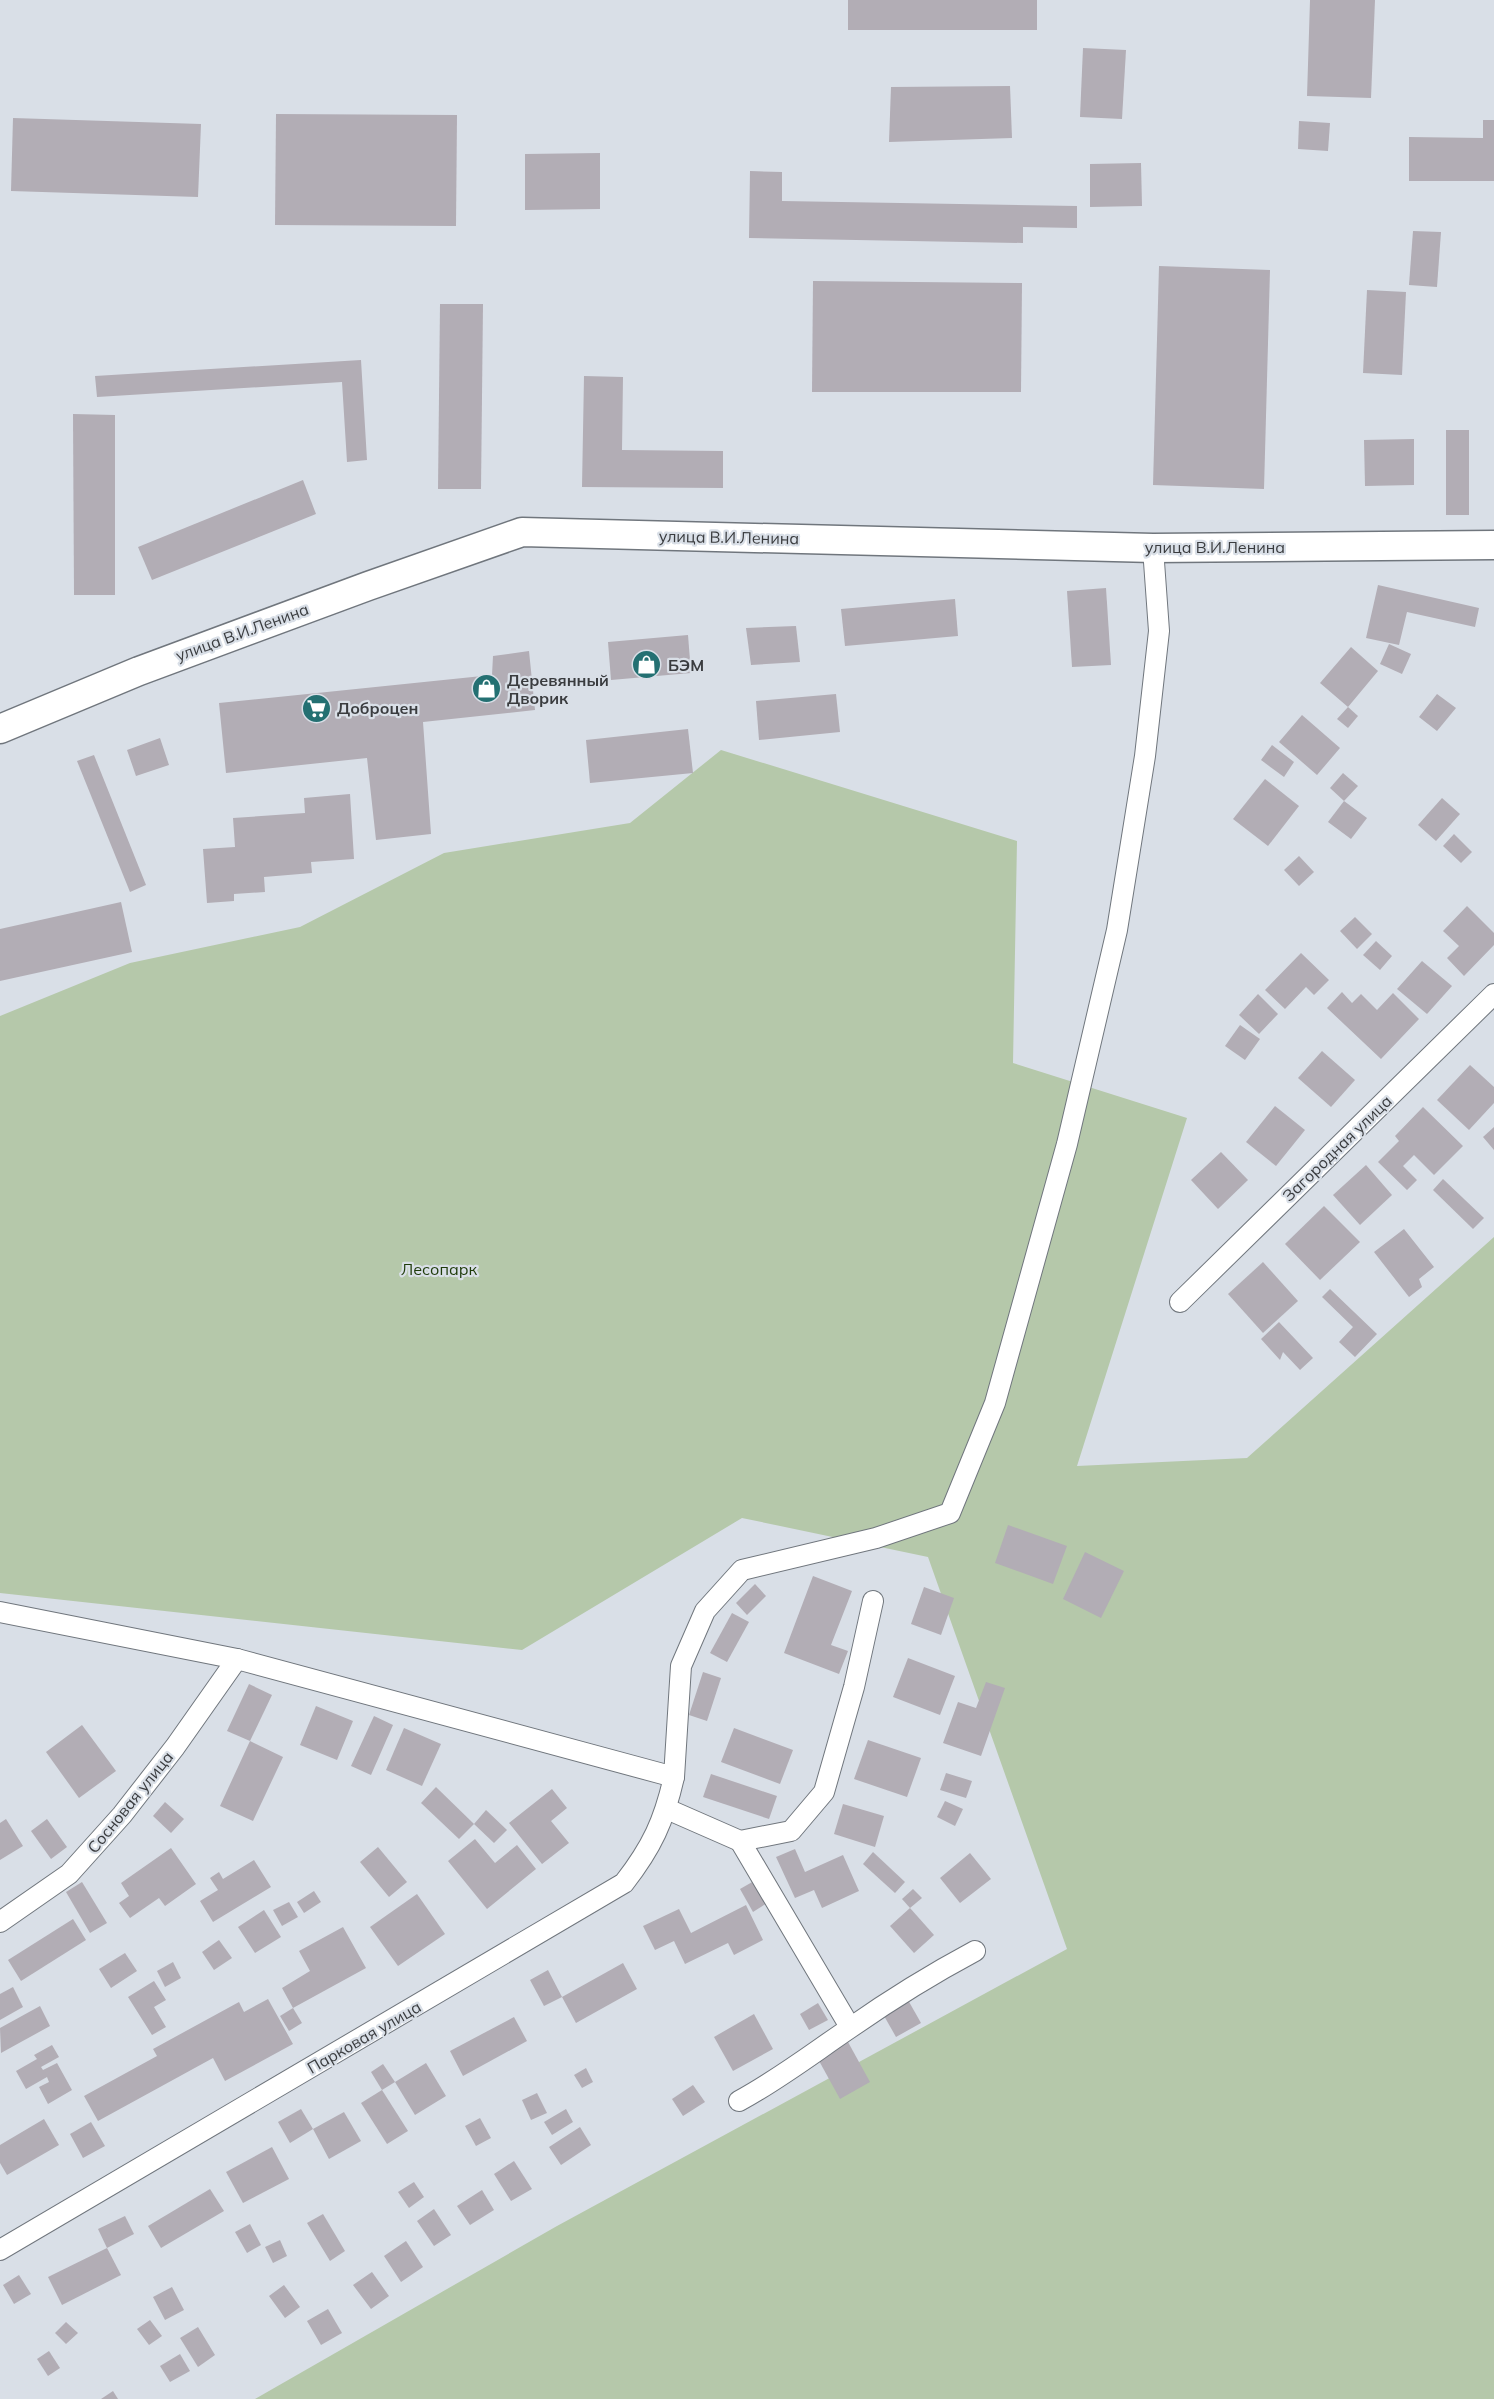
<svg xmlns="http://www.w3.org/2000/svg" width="1494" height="2399" font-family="Mulish,sans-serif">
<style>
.green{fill:#b5c8aa}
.building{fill:#b2adb5}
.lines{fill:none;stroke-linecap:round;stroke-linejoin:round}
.minor-casing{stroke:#70767d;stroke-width:22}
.secondary-casing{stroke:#70767d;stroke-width:31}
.minor{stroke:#fff;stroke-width:20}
.secondary{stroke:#fff;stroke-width:28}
.labels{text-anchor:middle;stroke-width:4.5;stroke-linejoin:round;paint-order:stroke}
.street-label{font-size:16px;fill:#3a3c3f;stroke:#d9dfe7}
.poi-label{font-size:16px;font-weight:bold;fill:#3a3c3f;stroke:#d9dfe7;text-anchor:start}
.park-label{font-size:16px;fill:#1e3b09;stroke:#d9dfe7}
</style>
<rect width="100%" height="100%" fill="#d9dfe7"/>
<path class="green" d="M 721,750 L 1017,841 L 1013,1063 L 1187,1118 L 1077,1466 L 1247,1458 L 1494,1237 L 1494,2399 L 255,2399 L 557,2226 L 1067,1949 L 928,1557 L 742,1518 L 522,1650 L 0,1593 L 0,1016 L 130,963 L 300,927 L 444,853 L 630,823 Z"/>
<g class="building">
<rect x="848" y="0" width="189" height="30"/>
<path d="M 1310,0 L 1375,0 L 1371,98 L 1307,96 Z"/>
<path d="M 1083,48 L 1126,50 L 1122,119 L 1080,117 Z"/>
<path d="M 1010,86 L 1012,138 L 889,142 L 891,87 Z"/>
<path d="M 276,114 L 457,115 L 456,226 L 275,225 Z"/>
<path d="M 13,118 L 201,124 L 198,197 L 11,191 Z"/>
<path d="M 1483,120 L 1494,120 L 1494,181 L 1409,181 L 1409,137 L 1483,138 Z"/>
<path d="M 1299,121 L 1330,123 L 1328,151 L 1298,149 Z"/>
<path d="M 600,153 L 600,209 L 525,210 L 525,154 Z"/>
<path d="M 1141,163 L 1142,206 L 1090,207 L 1090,164 Z"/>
<path d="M 750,171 L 782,172 L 782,201 L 1077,206 L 1077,228 L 1023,227 L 1023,243 L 749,238 Z"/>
<path d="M 1413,231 L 1441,232 L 1437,287 L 1409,285 Z"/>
<path d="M 1159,266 L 1270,270 L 1264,489 L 1153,485 Z"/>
<path d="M 813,281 L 1022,283 L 1021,392 L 812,392 Z"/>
<path d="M 1367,290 L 1406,292 L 1402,375 L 1363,373 Z"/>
<path d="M 440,304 L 483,304 L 481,489 L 438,489 Z"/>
<path d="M 361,360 L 367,460 L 347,462 L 342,382 L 97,397 L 95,376 Z"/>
<path d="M 584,376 L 623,377 L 622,450 L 723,451 L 723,488 L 582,487 Z"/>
<path d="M 73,414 L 115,415 L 115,595 L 74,595 Z"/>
<rect x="1446" y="430" width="23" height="85"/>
<path d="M 1414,439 L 1414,485 L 1365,486 L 1364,440 Z"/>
<path d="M 303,480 L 316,514 L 152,580 L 138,547 Z"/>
<path d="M 1378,585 L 1479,608 L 1475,627 L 1407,612 L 1399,645 L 1366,638 Z"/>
<path d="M 1106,588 L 1111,665 L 1072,667 L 1067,591 Z"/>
<path d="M 955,599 L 958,636 L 845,646 L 841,609 Z"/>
<path d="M 796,626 L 800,662 L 751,665 L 746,628 Z"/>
<path d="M 688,635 L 691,673 L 611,680 L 608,642 Z"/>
<path d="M 1389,644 L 1411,654 L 1402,674 L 1380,664 Z"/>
<path d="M 1351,647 L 1378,671 L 1348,707 L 1320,683 Z"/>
<path d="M 529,651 L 535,710 L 423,722 L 431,834 L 376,840 L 367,758 L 226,773 L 219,703 L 492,675 L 493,656 Z"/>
<path d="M 836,694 L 840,732 L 759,740 L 756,701 Z"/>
<path d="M 1437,694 L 1456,708 L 1437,731 L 1419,717 Z"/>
<path d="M 1348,707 L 1358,716 L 1348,728 L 1337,719 Z"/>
<path d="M 1302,715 L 1340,748 L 1317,775 L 1279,742 Z"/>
<path d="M 688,729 L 693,773 L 590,783 L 586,740 Z"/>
<path d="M 160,738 L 169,765 L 136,776 L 127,750 Z"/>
<path d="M 1272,745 L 1294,762 L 1284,777 L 1261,760 Z"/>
<path d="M 94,755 L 146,885 L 130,892 L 77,761 Z"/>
<path d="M 1343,773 L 1358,786 L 1344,801 L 1330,788 Z"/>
<path d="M 1265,779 L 1299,806 L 1268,846 L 1233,819 Z"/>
<path d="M 350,794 L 354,859 L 311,862 L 312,873 L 264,877 L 265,892 L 234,894 L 234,901 L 207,903 L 203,849 L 235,847 L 233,818 L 305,813 L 304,798 Z"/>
<path d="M 1442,798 L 1460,814 L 1436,841 L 1418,825 Z"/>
<path d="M 1344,801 L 1367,818 L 1351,839 L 1328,822 Z"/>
<path d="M 1454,834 L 1472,852 L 1461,863 L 1443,846 Z"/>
<path d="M 1299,856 L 1314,872 L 1299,886 L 1284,870 Z"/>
<path d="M 121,902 L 132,952 L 0,981 L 0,929 Z"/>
<path d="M 1467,906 L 1494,933 L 1494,945 L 1464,976 L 1447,958 L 1459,946 L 1443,931 Z"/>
<path d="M 1355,917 L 1372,934 L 1357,949 L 1340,931 Z"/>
<path d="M 1376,941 L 1392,956 L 1380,970 L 1363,955 Z"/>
<path d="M 1301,953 L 1329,980 L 1314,995 L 1306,987 L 1285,1009 L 1265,990 Z"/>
<path d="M 1422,961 L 1452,986 L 1427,1014 L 1397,989 Z"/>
<path d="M 1342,992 L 1352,1003 L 1361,994 L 1377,1010 L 1393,993 L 1419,1019 L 1381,1059 L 1327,1008 Z"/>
<path d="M 1258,994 L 1278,1014 L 1259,1034 L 1239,1015 Z"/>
<path d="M 1240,1025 L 1260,1039 L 1245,1060 L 1225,1046 Z"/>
<path d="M 1322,1051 L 1355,1080 L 1331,1107 L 1298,1078 Z"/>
<path d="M 1470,1065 L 1494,1087 L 1494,1103 L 1469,1130 L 1437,1100 Z"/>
<path d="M 1275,1106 L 1305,1130 L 1276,1166 L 1246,1142 Z"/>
<path d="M 1423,1107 L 1463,1146 L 1434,1175 L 1414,1155 L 1403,1166 L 1417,1180 L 1407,1190 L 1378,1162 L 1399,1141 L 1395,1136 Z"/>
<path d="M 1494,1127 L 1494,1150 L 1483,1137 Z"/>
<path d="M 1221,1152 L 1248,1180 L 1218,1209 L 1191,1180 Z"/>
<path d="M 1366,1165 L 1392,1195 L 1360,1225 L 1333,1195 Z"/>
<path d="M 1443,1179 L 1484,1218 L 1473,1229 L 1433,1190 Z"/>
<path d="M 1324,1206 L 1360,1242 L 1320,1280 L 1285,1244 Z"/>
<path d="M 1404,1229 L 1434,1267 L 1419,1279 L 1422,1287 L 1409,1297 L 1374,1252 Z"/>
<path d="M 1263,1262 L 1298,1301 L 1263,1333 L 1228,1294 Z"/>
<path d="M 1330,1289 L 1377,1334 L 1355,1357 L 1339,1342 L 1353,1327 L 1322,1297 Z"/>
<path d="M 1279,1322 L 1313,1358 L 1300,1370 L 1283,1352 L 1280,1360 L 1261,1339 Z"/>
<path d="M 1008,1525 L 1067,1546 L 1053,1584 L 995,1563 Z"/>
<path d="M 1085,1552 L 1124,1571 L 1101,1618 L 1063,1599 Z"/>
<path d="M 813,1576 L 852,1591 L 831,1645 L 848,1651 L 839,1674 L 784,1653 Z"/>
<path d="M 755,1584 L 766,1596 L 747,1615 L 736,1603 Z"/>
<path d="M 924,1587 L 954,1598 L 941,1635 L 911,1624 Z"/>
<path d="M 732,1613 L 749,1622 L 727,1662 L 710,1653 Z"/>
<path d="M 908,1658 L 955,1676 L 940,1715 L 893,1697 Z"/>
<path d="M 703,1672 L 721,1678 L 707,1721 L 689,1715 Z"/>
<path d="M 986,1682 L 1005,1688 L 981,1756 L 943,1743 L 958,1702 L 976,1708 Z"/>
<path d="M 249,1684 L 272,1695 L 250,1741 L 227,1731 Z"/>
<path d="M 316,1706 L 353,1721 L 337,1760 L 300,1745 Z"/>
<path d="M 374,1716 L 393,1725 L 371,1775 L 351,1766 Z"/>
<path d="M 82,1725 L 116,1771 L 79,1798 L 46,1752 Z"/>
<path d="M 404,1728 L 441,1744 L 422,1786 L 386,1770 Z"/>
<path d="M 734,1728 L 793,1750 L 780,1784 L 721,1762 Z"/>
<path d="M 868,1740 L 921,1758 L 907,1797 L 854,1779 Z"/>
<path d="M 250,1741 L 283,1757 L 253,1821 L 220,1806 Z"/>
<path d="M 946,1773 L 972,1781 L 966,1798 L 940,1790 Z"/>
<path d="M 711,1774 L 777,1796 L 769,1819 L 703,1797 Z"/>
<path d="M 436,1787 L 474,1824 L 459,1839 L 421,1803 Z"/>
<path d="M 552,1789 L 567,1808 L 551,1821 L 569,1843 L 542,1864 L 509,1823 Z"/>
<path d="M 945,1801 L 963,1809 L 955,1826 L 937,1817 Z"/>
<path d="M 165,1802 L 184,1819 L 171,1833 L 153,1816 Z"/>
<path d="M 843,1804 L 884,1816 L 875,1847 L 834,1834 Z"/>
<path d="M 486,1810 L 507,1830 L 494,1843 L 474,1824 Z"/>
<path d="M 6,1819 L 23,1846 L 0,1860 L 0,1823 Z"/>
<path d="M 47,1819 L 67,1847 L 51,1859 L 31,1831 Z"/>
<path d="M 475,1839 L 495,1863 L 517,1845 L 536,1869 L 487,1909 L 448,1861 Z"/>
<path d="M 378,1847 L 407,1882 L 389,1897 L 360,1862 Z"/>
<path d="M 171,1848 L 196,1884 L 165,1906 L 159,1898 L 130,1918 L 119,1903 L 129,1896 L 121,1883 Z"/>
<path d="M 795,1849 L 805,1872 L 843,1855 L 859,1891 L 822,1908 L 814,1890 L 795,1898 L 776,1857 Z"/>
<path d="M 873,1852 L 905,1882 L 895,1893 L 863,1864 Z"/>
<path d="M 970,1853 L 991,1879 L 960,1903 L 940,1878 Z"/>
<path d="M 254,1860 L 271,1887 L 213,1922 L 200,1901 L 218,1890 L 210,1878 L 219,1872 L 223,1879 Z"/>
<path d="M 754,1881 L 767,1903 L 753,1912 L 740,1889 Z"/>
<path d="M 82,1882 L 107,1923 L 90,1933 L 66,1892 Z"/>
<path d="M 913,1889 L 922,1898 L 910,1908 L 902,1899 Z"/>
<path d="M 314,1891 L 321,1902 L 304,1913 L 297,1902 Z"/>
<path d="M 417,1894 L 445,1934 L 398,1966 L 370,1927 Z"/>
<path d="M 289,1902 L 298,1917 L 282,1926 L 273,1910 Z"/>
<path d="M 746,1905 L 763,1940 L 734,1955 L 728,1943 L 685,1964 L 674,1941 L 655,1950 L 643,1926 L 679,1909 L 691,1933 Z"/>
<path d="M 910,1908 L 934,1935 L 914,1953 L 890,1926 Z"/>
<path d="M 264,1910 L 281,1937 L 255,1953 L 238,1927 Z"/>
<path d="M 73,1919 L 86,1940 L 21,1981 L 8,1960 Z"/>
<path d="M 343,1927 L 366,1968 L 293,2008 L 282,1988 L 310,1971 L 299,1951 Z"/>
<path d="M 219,1940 L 232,1958 L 214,1970 L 202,1952 Z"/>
<path d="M 125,1953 L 137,1971 L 111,1988 L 99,1969 Z"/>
<path d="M 173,1962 L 181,1978 L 165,1987 L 157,1971 Z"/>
<path d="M 623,1963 L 637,1989 L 576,2023 L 562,1997 Z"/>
<path d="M 548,1970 L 562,1997 L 544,2006 L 530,1980 Z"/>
<path d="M 154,1981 L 166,2000 L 154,2007 L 166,2027 L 152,2035 L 128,1997 Z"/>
<path d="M 13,1987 L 23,2007 L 0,2020 L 0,1994 Z"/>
<path d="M 268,1999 L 293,2044 L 225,2081 L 213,2058 L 98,2121 L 84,2096 L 157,2056 L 153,2049 L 239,2002 L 244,2012 Z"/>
<path d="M 908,2000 L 921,2023 L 896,2037 L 883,2014 Z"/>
<path d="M 818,2003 L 828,2020 L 809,2030 L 800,2014 Z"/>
<path d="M 40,2006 L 50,2026 L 1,2053 L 0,2028 Z"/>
<path d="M 293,2008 L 302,2023 L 289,2031 L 280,2016 Z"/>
<path d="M 754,2014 L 773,2049 L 733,2071 L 714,2037 Z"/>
<path d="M 514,2017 L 527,2041 L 463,2076 L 450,2051 Z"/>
<path d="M 848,2042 L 870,2082 L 840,2099 L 818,2059 Z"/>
<path d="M 52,2045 L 59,2057 L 41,2067 L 43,2070 L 57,2063 L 72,2090 L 48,2104 L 39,2087 L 49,2082 L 47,2077 L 26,2089 L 16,2071 L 37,2059 L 34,2055 Z"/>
<path d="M 426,2063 L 446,2096 L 415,2115 L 395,2082 Z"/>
<path d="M 383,2064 L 395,2082 L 382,2090 L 371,2072 Z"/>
<path d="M 586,2068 L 593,2082 L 582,2088 L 574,2075 Z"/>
<path d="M 693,2085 L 705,2102 L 683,2116 L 672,2099 Z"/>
<path d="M 382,2090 L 408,2131 L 387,2144 L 361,2103 Z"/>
<path d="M 537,2093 L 547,2113 L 531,2120 L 522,2100 Z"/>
<path d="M 301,2109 L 313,2129 L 290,2143 L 278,2122 Z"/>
<path d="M 566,2109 L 573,2122 L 552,2135 L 544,2122 Z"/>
<path d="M 344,2112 L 361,2141 L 329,2159 L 313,2129 Z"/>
<path d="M 480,2118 L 491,2138 L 476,2146 L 465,2126 Z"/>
<path d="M 44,2119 L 59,2145 L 7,2175 L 0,2163 L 0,2145 Z"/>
<path d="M 91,2122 L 105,2146 L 83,2158 L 70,2134 Z"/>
<path d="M 580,2127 L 591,2145 L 561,2165 L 549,2147 Z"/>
<path d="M 272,2147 L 289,2179 L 243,2203 L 226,2172 Z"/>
<path d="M 514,2161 L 532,2189 L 511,2201 L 494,2174 Z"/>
<path d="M 414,2182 L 424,2197 L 409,2208 L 398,2192 Z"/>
<path d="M 210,2189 L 224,2211 L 161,2248 L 148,2226 Z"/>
<path d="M 482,2190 L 494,2210 L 470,2225 L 457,2206 Z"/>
<path d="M 434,2209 L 451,2235 L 434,2246 L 417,2221 Z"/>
<path d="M 323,2214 L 345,2251 L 330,2261 L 307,2223 Z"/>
<path d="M 125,2216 L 134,2234 L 107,2248 L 98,2229 Z"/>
<path d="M 250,2224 L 261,2245 L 247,2253 L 235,2232 Z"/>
<path d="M 280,2240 L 287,2256 L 273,2263 L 265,2247 Z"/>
<path d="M 406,2241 L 423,2267 L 401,2282 L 384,2256 Z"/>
<path d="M 107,2248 L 121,2275 L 62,2305 L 48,2277 Z"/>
<path d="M 372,2272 L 389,2296 L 371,2309 L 353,2285 Z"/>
<path d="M 19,2275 L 31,2294 L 14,2304 L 3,2285 Z"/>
<path d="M 284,2285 L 300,2307 L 285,2318 L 269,2296 Z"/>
<path d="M 172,2287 L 184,2310 L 165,2320 L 153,2297 Z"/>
<path d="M 328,2309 L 342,2333 L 321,2345 L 307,2321 Z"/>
<path d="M 150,2320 L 162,2336 L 149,2345 L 137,2329 Z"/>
<path d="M 66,2322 L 78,2333 L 66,2344 L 55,2333 Z"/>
<path d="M 198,2327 L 215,2355 L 198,2367 L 180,2338 Z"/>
<path d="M 49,2351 L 60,2368 L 48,2376 L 37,2359 Z"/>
<path d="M 180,2354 L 190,2371 L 170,2382 L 160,2366 Z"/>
<path d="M 113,2391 L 118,2399 L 101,2399 Z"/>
</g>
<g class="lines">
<defs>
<g id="minor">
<path d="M 1180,1302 L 1494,994"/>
<path d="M 0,1612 L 237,1659 L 674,1777 L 681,1666 L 705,1611 L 742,1570 L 876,1538 L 950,1513 L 995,1403 L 1067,1144 L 1117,930 L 1145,756 L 1159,631 L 1153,548"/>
<path d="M 667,1809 L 740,1841 L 791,1831 L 824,1792 L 854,1687 L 873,1601"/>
<path d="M 740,1841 L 850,2027"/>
<path d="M 0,1922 L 69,1874 L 122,1815 L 175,1747 L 237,1659"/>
<path d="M 739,2101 C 778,2080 813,2053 850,2028 C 890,2000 932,1974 975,1951"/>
<path d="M 0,2250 L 624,1883 C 652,1847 664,1821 674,1777"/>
</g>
<path id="secondary" d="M 0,729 L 139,671 L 368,586 L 522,532 L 1153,548 L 1494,545"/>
</defs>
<use href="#minor" class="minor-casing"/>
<use href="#secondary" class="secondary-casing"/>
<use href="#minor" class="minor"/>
<use href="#secondary" class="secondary"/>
</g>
<defs>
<symbol id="shop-disc" viewBox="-11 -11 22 22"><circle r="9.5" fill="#247072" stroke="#d9dfe7"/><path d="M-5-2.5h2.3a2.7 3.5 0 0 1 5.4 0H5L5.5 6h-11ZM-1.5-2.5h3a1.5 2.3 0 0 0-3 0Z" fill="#fff"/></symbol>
<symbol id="supermarket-disc" viewBox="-11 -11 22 22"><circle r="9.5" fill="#247072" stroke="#d9dfe7"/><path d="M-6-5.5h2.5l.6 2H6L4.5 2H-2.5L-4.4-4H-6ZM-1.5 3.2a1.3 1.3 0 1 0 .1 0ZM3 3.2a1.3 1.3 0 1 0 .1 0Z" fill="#fff"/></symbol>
</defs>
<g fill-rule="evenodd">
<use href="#shop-disc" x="630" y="648" width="33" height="33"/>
<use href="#shop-disc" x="470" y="672" width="33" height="33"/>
<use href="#supermarket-disc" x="300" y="692" width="33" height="33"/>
</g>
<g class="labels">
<g class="street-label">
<text transform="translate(729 537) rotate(1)" y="6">улица В.И.Ленина</text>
<text x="1215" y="553">улица В.И.Ленина</text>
<text transform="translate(242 632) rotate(-20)" y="6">улица В.И.Ленина</text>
<text transform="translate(1337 1148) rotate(-44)" y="6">Загородная улица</text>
<text transform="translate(130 1802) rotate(-51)" y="6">Сосновая улица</text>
<text transform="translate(364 2037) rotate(-30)" y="6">Парковая улица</text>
</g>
<g class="poi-label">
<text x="668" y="671">БЭМ</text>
<text x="507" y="686">Деревянный<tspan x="507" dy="18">Дворик</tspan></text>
<text x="337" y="714">Доброцен</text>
</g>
<g class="park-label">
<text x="439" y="1275">Лесопарк</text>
</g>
</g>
</svg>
